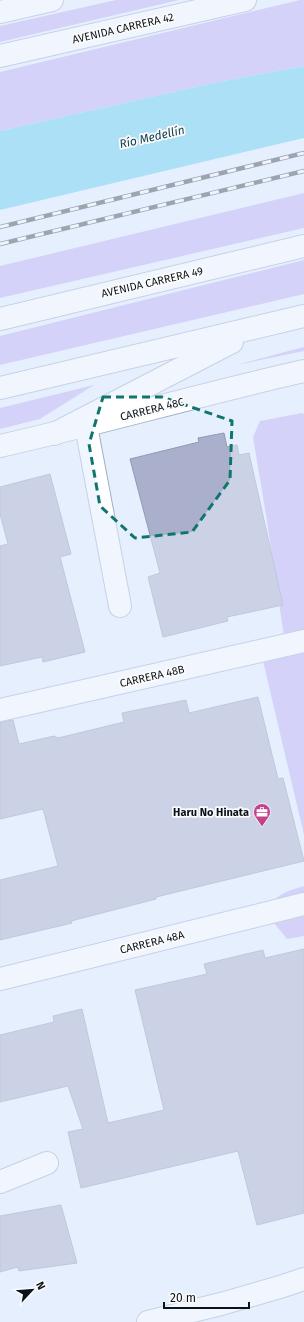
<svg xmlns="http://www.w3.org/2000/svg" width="304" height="1322" font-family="'Fira Sans',sans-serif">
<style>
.green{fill:#c0b0f6}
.water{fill:#67cff0}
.building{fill:#aab0cb;stroke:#9398b3}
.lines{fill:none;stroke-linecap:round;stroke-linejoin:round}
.minor-casing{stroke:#9fafc7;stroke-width:24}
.major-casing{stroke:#9fafc7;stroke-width:24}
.highway-casing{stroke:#9fafc7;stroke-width:24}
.minor{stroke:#fff;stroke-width:22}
.major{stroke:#fff;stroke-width:22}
.highway{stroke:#fff;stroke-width:22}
.rail-casing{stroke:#444b55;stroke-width:4.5}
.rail{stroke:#fbfbfb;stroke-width:3;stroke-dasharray:9;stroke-linecap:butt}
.marked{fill:none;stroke:#0f766e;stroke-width:3;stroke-dasharray:8 5;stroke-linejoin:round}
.labels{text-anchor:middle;stroke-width:3.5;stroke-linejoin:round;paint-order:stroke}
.street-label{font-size:11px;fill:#0c121a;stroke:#fbfbfb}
.poi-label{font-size:11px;font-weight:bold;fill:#0c121a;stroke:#fbfbfb;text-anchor:end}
.water-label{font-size:12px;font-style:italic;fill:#144351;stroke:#fbfbfb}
</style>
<rect width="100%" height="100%" fill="#e5effe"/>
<g class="green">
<path d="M 116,0 L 179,0 L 0,42 L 0,26 Z"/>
<path d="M 300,0 L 304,0 L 304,66 L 213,83 L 0,131 L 0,72 Z"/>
<path d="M 304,193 L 304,228 L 0,298 L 0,266 Z"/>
<path d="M 304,260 L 304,294 L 0,365 L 0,336 Z"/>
<path d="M 304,347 L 304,351 L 236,365 Z"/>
<path d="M 94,385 L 40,419 L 0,429 L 0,408 Z"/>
<path d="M 302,413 L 304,414 L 304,835 L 263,661 L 271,656 L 283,657 L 286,650 L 266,515 L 253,437 L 260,421 Z"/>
<path d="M 304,886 L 304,936 L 287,939 L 274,923 L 268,907 C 279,893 288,891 304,886 Z"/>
</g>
<path class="water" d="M 304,66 L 304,138 L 0,210 L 0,131 L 213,83 Z"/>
<g class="building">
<path d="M 224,433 L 227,447 L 237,445 L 239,455 L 249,453 L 283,605 L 227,617 L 228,621 L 163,637 L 148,577 L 160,573 L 130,459 L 199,442 L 198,438 Z"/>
<path d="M 50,474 L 71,554 L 60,557 L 85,652 L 43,662 L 42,657 L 0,666 L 0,546 L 8,544 L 0,514 L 0,487 Z"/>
<path d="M 258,697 L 278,779 L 283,778 L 304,861 L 156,897 L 156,899 L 71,921 L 72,923 L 0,940 L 0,880 L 58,866 L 43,809 L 0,819 L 0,722 L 13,720 L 19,744 L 54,736 L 58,738 L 124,722 L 122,713 L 186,700 L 189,713 Z"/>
<path d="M 304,949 L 304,1213 L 257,1225 L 238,1151 L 81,1188 L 68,1132 L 83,1129 L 68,1086 L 0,1102 L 0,1035 L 54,1022 L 53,1016 L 82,1009 L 108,1123 L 164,1110 L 135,990 L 207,974 L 204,964 L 263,950 L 265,958 Z"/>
<path d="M 61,1205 L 77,1263 L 19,1271 L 18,1267 L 0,1272 L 0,1216 Z"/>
</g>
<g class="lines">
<defs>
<g id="minor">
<path d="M 86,426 L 120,606"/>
<path d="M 0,446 C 102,423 202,394 304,371"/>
<path d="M 0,710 L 304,641"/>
<path d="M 0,979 L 304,904"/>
<path d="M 0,1182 L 47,1163"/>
</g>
<path id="major" d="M 148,1322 L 221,1304 L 280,1287 L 304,1279"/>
<g id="highway">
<path d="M 0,12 L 52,0"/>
<path d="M 0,56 L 245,0"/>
<path d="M 0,319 L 304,246"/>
<path d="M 0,388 L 304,316"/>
<path d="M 54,434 L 232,342"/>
</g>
</defs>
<use href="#minor" class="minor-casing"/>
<use href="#major" class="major-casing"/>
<use href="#highway" class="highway-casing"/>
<use href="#minor" class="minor"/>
<use href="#major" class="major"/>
<use href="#highway" class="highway"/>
<defs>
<g id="rail">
<path d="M 0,227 L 304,153"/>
<path d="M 0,244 L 304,171"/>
</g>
</defs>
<use href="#rail" class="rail-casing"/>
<use href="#rail" class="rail"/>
</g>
<path d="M0 0H304V1322H0ZM 103,397 L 162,397 L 232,421 L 230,480 L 192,532 L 135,538 L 100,506 L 89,444 Z" fill="#e5effe" fill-opacity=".55" fill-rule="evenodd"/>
<path class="marked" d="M 103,397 L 162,397 L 232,421 L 230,480 L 192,532 L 135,538 L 100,506 L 89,444 Z"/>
<defs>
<symbol id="office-pin" viewBox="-11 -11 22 30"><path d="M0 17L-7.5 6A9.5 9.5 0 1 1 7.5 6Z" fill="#c3428c" stroke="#fbfbfb"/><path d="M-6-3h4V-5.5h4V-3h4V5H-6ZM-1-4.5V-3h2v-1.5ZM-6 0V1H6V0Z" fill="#fff"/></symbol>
</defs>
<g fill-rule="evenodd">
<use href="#office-pin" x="252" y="802" width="20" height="27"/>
</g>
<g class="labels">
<g class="street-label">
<text transform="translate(123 28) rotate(-13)" y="4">AVENIDA CARRERA 42</text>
<text transform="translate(152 282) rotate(-13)" y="4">AVENIDA CARRERA 49</text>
<text transform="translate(152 409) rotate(-14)" y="4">CARRERA 48C</text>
<text transform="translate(152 676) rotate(-13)" y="4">CARRERA 48B</text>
<text transform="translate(152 942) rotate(-14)" y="4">CARRERA 48A</text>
</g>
<g class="poi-label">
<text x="249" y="816">Haru No Hinata</text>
</g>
<g class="water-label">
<text transform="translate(152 137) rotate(-13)" y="4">Río Medellín</text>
</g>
</g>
<g transform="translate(32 1290) rotate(64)" stroke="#fbfbfb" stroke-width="3" paint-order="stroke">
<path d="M0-3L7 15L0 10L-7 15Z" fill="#0c121a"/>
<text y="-6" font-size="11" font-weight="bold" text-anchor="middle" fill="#0c121a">N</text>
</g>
<path d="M164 1302v6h85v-6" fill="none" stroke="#0c121a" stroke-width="2"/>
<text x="170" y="1302" font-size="12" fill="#0c121a" stroke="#fbfbfb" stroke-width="3" paint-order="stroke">20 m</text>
</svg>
